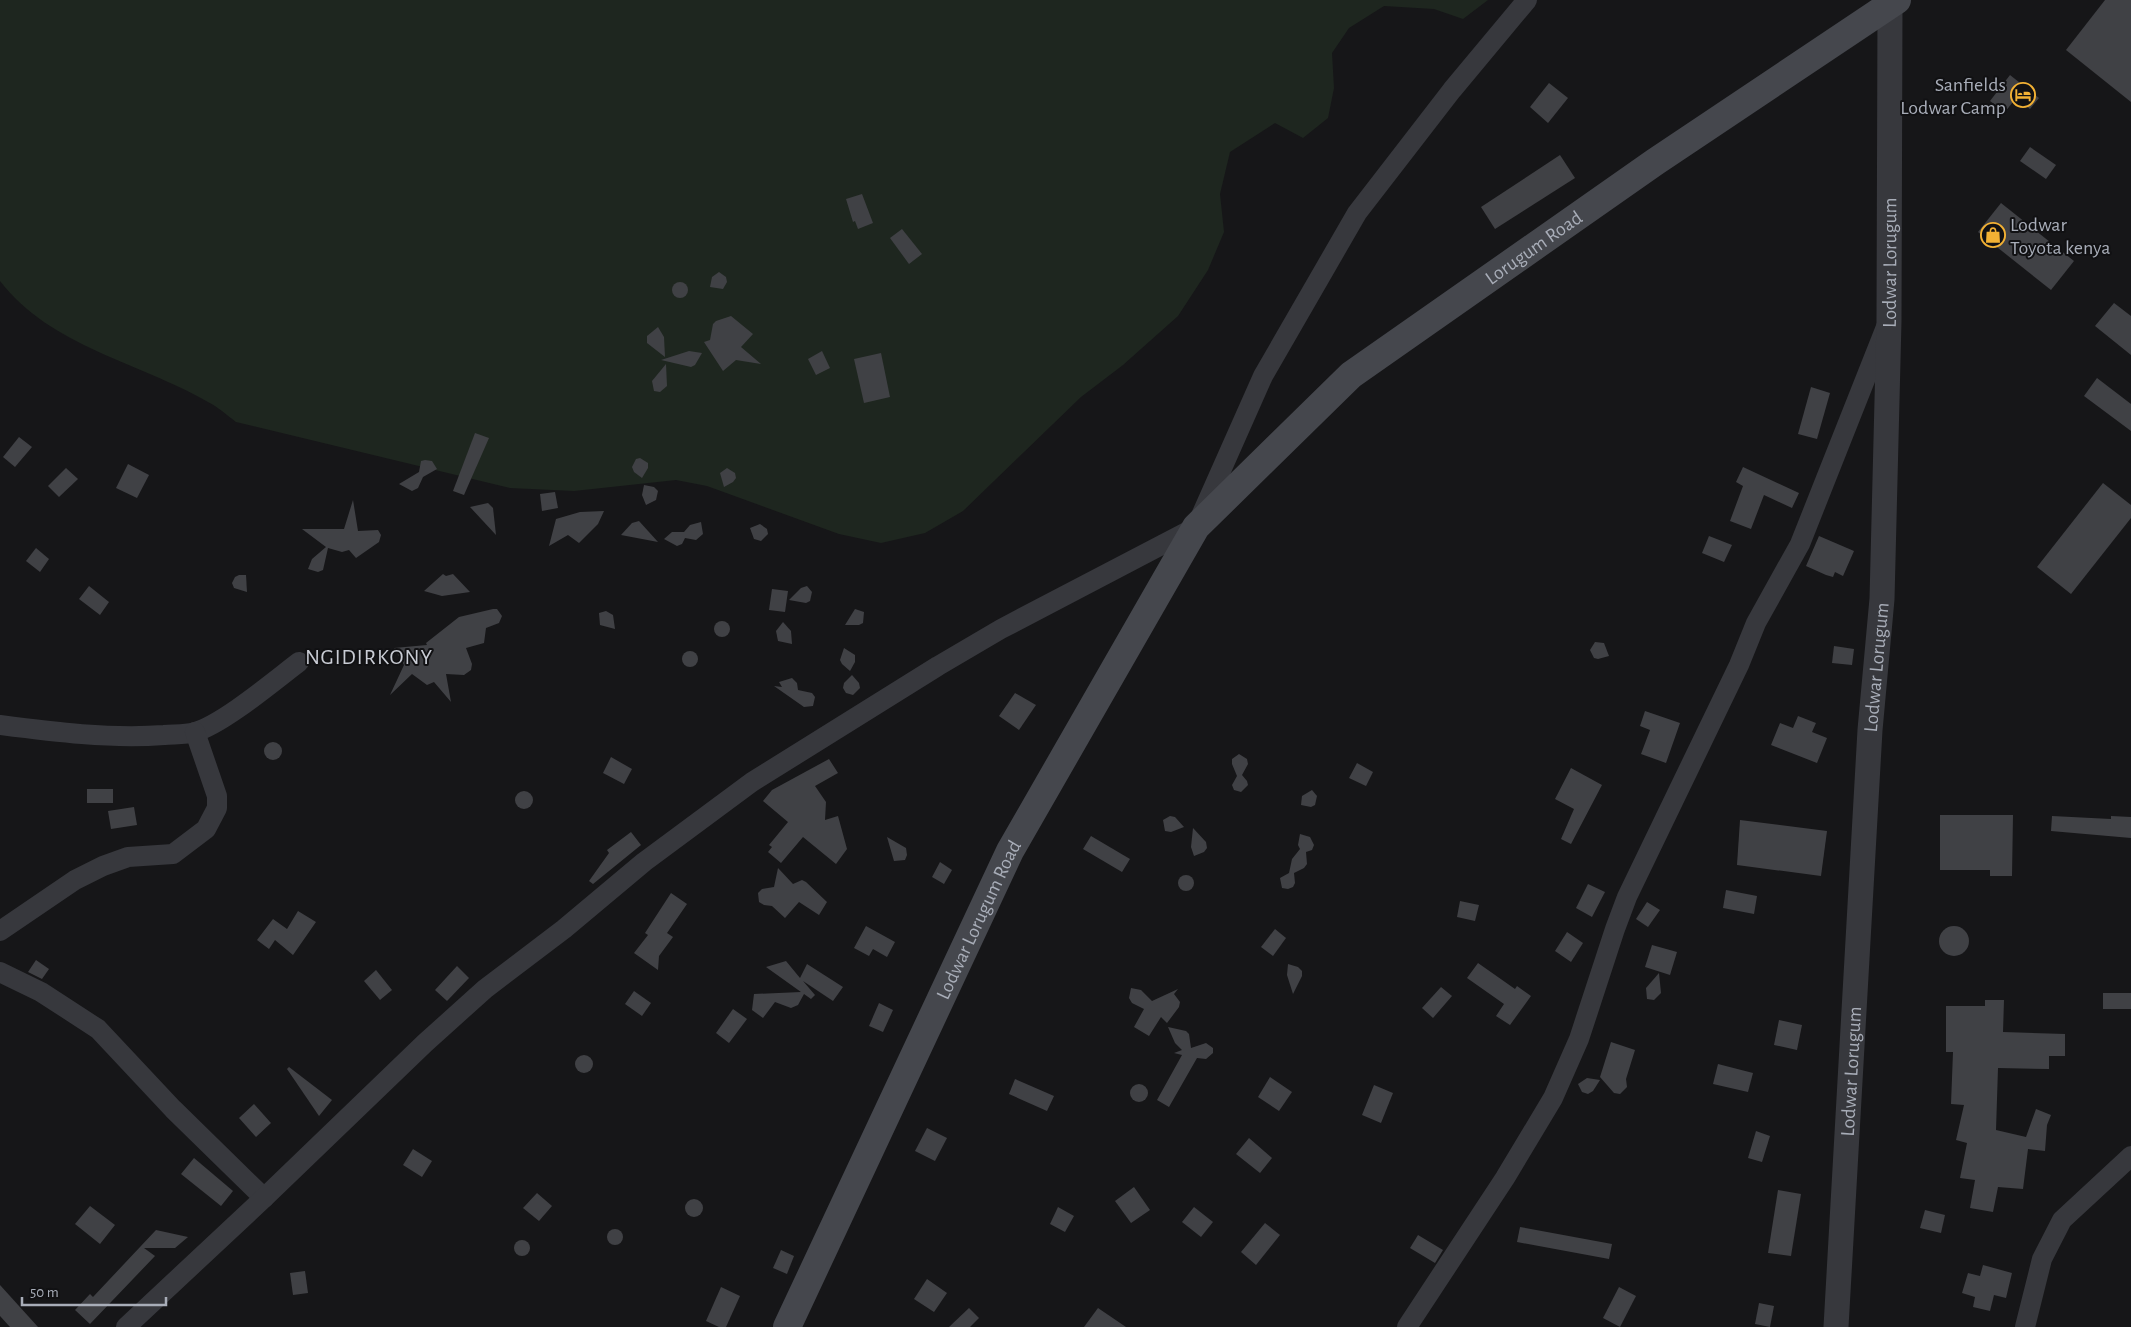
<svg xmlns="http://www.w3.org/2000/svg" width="2131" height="1327" font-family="'Alegreya Sans',sans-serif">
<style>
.green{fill:#1e261f}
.building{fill:#404145}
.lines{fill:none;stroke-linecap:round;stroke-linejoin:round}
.minor{stroke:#37383d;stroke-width:20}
.tertiary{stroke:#37383d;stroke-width:25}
.secondary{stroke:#45474d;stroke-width:28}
.labels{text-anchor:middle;stroke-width:4;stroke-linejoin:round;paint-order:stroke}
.poi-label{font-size:20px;fill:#a8adb8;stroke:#111113;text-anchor:end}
.street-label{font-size:20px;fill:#a8adb8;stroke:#111113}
.quarter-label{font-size:22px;letter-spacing:1px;fill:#c9ccd4;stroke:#111113}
</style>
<rect width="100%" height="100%" fill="#161618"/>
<path class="green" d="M 0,0 L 1488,0 L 1463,19 L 1434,9 L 1384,6 L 1349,28 L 1332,53 L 1334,88 L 1328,118 L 1303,138 L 1275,123 L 1230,152 L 1220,194 L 1224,232 L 1208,270 L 1178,316 L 1123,365 L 1081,397 L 963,511 L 925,533 L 881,543 L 839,534 L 707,486 L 676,480 L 574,491 L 510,488 L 236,422 C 227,415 218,407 208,402 C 139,362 51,347 0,281 Z"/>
<g class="building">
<path d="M 2105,0 L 2131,0 L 2131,102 L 2066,50 Z"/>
<path d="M 2010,75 L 2039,98 L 2030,109 L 2016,98 L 2005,112 L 1990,101 Z"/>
<path d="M 1549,83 L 1568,98 L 1548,123 L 1530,107 Z"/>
<path d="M 2030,147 L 2056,165 L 2046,179 L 2020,161 Z"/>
<path d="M 1560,155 L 1575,178 L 1495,229 L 1481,207 Z"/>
<path d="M 862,194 L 873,223 L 858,229 L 855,221 L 853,222 L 846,199 Z"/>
<path d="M 2001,203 L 2074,261 L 2051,290 L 1978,232 Z"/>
<path d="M 902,229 L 922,254 L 909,264 L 890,238 Z"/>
<path d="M 719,272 L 726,277 L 727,282 L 723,289 L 710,287 L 712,277 Z"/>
<circle cx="680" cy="290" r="8"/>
<path d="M 2114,303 L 2131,316 L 2131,355 L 2095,326 Z"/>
<path d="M 731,316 L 753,334 L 741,347 L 761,364 L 736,360 L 723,371 L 704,342 L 710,340 L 713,324 L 716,321 Z"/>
<path d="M 658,327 L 664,337 L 665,357 L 647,343 L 647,336 Z"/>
<path d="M 689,351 L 702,353 L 695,365 L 691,367 L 661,360 Z"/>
<path d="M 822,351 L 830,368 L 816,375 L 808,359 Z"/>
<path d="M 881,353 L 890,397 L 864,403 L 854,359 Z"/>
<path d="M 666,364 L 667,386 L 660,392 L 654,391 L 652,381 Z"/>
<path d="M 2097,378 L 2131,404 L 2131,431 L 2084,396 Z"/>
<path d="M 1811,387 L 1830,393 L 1817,439 L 1798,434 Z"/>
<path d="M 475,433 L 489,438 L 464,495 L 453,491 Z"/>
<path d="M 19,437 L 32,447 L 15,467 L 3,457 Z"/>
<path d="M 640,458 L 648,463 L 648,468 L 642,478 L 634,472 L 632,467 L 636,459 Z"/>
<path d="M 425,460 L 432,461 L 437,469 L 423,477 L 418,488 L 412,491 L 399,484 L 419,472 L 421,461 Z"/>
<path d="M 128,464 L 149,475 L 137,498 L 116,488 Z"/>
<path d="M 1743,467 L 1799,493 L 1792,508 L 1764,495 L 1751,529 L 1730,521 L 1743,486 L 1736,482 Z"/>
<path d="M 66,468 L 78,479 L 59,497 L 48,486 Z"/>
<path d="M 727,468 L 735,473 L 736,478 L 733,482 L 724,487 L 720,473 Z"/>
<path d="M 2103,483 L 2131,505 L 2131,518 L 2071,594 L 2037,567 Z"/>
<path d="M 644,485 L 654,487 L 658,491 L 656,500 L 646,505 L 642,495 Z"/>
<path d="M 555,492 L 558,508 L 542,511 L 540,494 Z"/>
<path d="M 353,500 L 358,531 L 378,530 L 381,535 L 379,542 L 356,558 L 349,550 L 342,552 L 328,548 L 323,570 L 318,572 L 308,569 L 312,559 L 326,547 L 302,529 L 344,529 Z"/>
<path d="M 488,503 L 493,508 L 496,535 L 470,507 Z"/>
<path d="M 604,511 L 598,524 L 579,543 L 568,535 L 549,546 L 556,519 L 580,512 Z"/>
<path d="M 639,521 L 658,542 L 621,535 L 632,523 Z"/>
<path d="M 701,522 L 703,534 L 696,540 L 685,538 L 682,544 L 677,546 L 664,539 L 672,532 L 684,532 L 690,525 Z"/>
<path d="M 760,524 L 767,529 L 768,534 L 761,541 L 754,539 L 750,528 Z"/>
<path d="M 1709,536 L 1732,545 L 1724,562 L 1702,553 Z"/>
<path d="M 1819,536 L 1854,551 L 1843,576 L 1835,572 L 1833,577 L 1826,575 L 1806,566 Z"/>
<path d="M 36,548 L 49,559 L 40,572 L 26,561 Z"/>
<path d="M 443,574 L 446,576 L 453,574 L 470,592 L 442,596 L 424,591 Z"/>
<path d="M 239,575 L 246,575 L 247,592 L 234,588 L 232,583 L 235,577 Z"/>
<path d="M 89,586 L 109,602 L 100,615 L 79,599 Z"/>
<path d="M 807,586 L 812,592 L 810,601 L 806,603 L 789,600 L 801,588 Z"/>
<path d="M 772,589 L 788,591 L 785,612 L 769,610 Z"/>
<path d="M 493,609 L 497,609 L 502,616 L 499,623 L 486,628 L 484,643 L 466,648 L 472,664 L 471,670 L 464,675 L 446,674 L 451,702 L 434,682 L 427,685 L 412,674 L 390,695 L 404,665 L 394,648 L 427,645 L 426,643 L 459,617 Z"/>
<path d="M 855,609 L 864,612 L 863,623 L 859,625 L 845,625 Z"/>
<path d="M 606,611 L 613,615 L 615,629 L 600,625 L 599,613 Z"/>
<circle cx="722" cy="629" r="8"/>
<path d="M 783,622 L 791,631 L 792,644 L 778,641 L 776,631 Z"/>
<path d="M 1595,642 L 1604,643 L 1609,656 L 1598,659 L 1594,658 L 1590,650 Z"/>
<path d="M 1834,646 L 1854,649 L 1852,665 L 1832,663 Z"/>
<path d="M 844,648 L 855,655 L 855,662 L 850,671 L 842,664 L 840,660 Z"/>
<circle cx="690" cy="659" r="8"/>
<path d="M 852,675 L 859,683 L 860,688 L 853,695 L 846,693 L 843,688 L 844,683 Z"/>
<path d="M 792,678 L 797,683 L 798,690 L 812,693 L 815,697 L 813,706 L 804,707 L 774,686 L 782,687 L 779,682 Z"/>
<path d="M 1015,693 L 1036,705 L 1019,730 L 999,716 Z"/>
<path d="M 1645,711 L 1680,723 L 1666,763 L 1641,754 L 1650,730 L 1640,726 Z"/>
<path d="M 1798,716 L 1816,723 L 1812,732 L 1827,738 L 1817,763 L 1771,745 L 1780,723 L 1793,728 Z"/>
<circle cx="273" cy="751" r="9"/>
<path d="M 1239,754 L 1247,759 L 1248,764 L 1242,775 L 1247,781 L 1248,785 L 1241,792 L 1234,790 L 1232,785 L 1237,776 L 1232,764 L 1232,759 Z"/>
<path d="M 611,757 L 632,769 L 624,784 L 603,773 Z"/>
<path d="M 829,759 L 838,773 L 815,786 L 826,802 L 825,820 L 838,816 L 847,849 L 836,864 L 803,837 L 781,863 L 768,852 L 772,847 L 769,845 L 788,822 L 763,801 L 772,790 Z"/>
<path d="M 1357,763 L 1373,772 L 1366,786 L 1349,778 Z"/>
<path d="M 1571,768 L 1602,785 L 1571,844 L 1561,839 L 1574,809 L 1555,799 Z"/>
<rect x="87" y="789" width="26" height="14"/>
<path d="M 1312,790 L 1317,796 L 1315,805 L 1311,807 L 1301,805 L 1302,796 Z"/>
<circle cx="524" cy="800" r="9"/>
<path d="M 134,807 L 137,825 L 111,829 L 108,811 Z"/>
<path d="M 1940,815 L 2013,815 L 2012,876 L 1990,876 L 1990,870 L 1940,870 Z"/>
<path d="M 1170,816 L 1175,817 L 1184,827 L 1171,832 L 1165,831 L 1163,820 Z"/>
<path d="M 2052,816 L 2111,819 L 2111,816 L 2131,817 L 2131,838 L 2051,831 Z"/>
<path d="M 1740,820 L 1827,831 L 1821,876 L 1737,865 Z"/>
<path d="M 1193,828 L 1206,842 L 1207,848 L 1204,852 L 1194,856 L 1191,847 Z"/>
<path d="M 631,832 L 641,845 L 593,884 L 589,881 L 609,853 L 607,850 Z"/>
<path d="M 1300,834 L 1310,837 L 1314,845 L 1312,850 L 1306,852 L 1307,864 L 1304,868 L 1294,873 L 1295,883 L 1293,887 L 1288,889 L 1282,888 L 1280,878 L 1289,873 L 1292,859 L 1300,849 L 1298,845 Z"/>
<path d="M 1091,836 L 1130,859 L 1122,872 L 1083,849 Z"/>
<path d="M 887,837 L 906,848 L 907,855 L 905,860 L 894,861 Z"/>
<path d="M 940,862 L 952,870 L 944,884 L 932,877 Z"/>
<path d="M 778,868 L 793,884 L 802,880 L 806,882 L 827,902 L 819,915 L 799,902 L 785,918 L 772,906 L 764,905 L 759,902 L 758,893 L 762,889 L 774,887 Z"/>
<circle cx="1186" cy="883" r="8"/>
<path d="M 1588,884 L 1605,892 L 1592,917 L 1576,908 Z"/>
<path d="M 1726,890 L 1757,896 L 1754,914 L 1723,908 Z"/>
<path d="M 671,893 L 687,904 L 667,933 L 673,937 L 659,956 L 658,970 L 634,953 L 648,935 L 645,933 Z"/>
<path d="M 1460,901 L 1479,905 L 1475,921 L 1457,917 Z"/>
<path d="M 1647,902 L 1660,910 L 1648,927 L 1636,919 Z"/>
<path d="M 298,911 L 316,922 L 293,955 L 275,940 L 269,949 L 257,940 L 273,919 L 287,929 Z"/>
<path d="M 866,926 L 895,942 L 887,957 L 873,949 L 869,956 L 854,948 Z"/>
<circle cx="1954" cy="941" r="15"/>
<path d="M 1275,929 L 1286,938 L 1273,956 L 1261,947 Z"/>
<path d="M 1567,932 L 1583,943 L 1571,962 L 1555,951 Z"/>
<path d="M 1652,945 L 1677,952 L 1670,975 L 1645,967 Z"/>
<path d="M 36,960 L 49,969 L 42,979 L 28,972 Z"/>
<path d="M 786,961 L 800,978 L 807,964 L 843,987 L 833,1001 L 803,981 L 815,995 L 811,999 L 804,994 L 798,1005 L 791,1008 L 775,1002 L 763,1018 L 752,1010 L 754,994 L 801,992 L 766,967 Z"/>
<path d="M 1478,963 L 1515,989 L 1517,986 L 1531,996 L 1510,1025 L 1496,1016 L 1504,1004 L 1467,978 Z"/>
<path d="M 1288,964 L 1298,967 L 1302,971 L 1302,976 L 1293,994 L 1287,975 Z"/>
<path d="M 457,966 L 469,978 L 447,1001 L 435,990 Z"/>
<path d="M 376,970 L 392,990 L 380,1000 L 364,981 Z"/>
<path d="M 1659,973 L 1661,993 L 1654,1000 L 1647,999 L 1646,988 Z"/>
<path d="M 1441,987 L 1452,996 L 1433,1018 L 1422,1008 Z"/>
<path d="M 1131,988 L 1141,990 L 1152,1001 L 1178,989 L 1174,994 L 1180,1002 L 1179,1007 L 1167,1023 L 1161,1017 L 1149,1036 L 1134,1027 L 1144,1009 L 1132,1003 L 1129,998 Z"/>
<path d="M 634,991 L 651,1003 L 642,1016 L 625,1004 Z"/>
<rect x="2103" y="993" width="28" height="16"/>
<path d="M 1985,1000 L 2004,1000 L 2003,1032 L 2065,1034 L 2065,1056 L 2049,1056 L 2049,1069 L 1998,1068 L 1996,1130 L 2026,1137 L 2036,1109 L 2051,1115 L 2047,1125 L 2045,1151 L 2028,1149 L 2023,1189 L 1998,1187 L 1993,1212 L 1970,1208 L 1975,1180 L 1960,1178 L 1967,1143 L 1956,1140 L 1964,1105 L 1951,1104 L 1953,1052 L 1946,1052 L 1946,1006 L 1985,1006 Z"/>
<path d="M 879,1003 L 893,1010 L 883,1032 L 869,1026 Z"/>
<path d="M 733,1009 L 747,1019 L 729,1043 L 716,1033 Z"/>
<path d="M 1779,1020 L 1802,1025 L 1797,1050 L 1774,1045 Z"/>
<path d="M 1168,1027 L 1186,1031 L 1189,1034 L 1191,1048 L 1206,1043 L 1213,1048 L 1213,1053 L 1206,1059 L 1197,1058 L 1169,1107 L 1157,1100 L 1182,1055 L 1174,1053 L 1182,1050 L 1175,1043 Z"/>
<path d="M 1611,1042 L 1635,1050 L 1626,1079 L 1627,1087 L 1620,1094 L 1614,1093 L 1600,1077 Z"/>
<circle cx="584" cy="1064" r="9"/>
<path d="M 1718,1064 L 1753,1073 L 1748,1092 L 1713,1084 Z"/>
<path d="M 289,1067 L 332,1100 L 319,1116 L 287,1069 Z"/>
<path d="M 1270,1077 L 1292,1092 L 1279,1111 L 1258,1097 Z"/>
<path d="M 1587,1078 L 1600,1080 L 1593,1091 L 1588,1094 L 1582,1092 L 1578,1084 Z"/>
<path d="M 1015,1079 L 1054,1096 L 1047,1111 L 1009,1094 Z"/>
<circle cx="1139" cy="1093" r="9"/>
<path d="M 1374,1085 L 1393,1093 L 1381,1123 L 1362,1115 Z"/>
<path d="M 254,1104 L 271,1123 L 256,1137 L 239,1118 Z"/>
<path d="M 927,1128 L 947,1138 L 935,1161 L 915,1151 Z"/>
<path d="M 1756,1131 L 1770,1136 L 1762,1162 L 1748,1158 Z"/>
<path d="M 1249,1138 L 1272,1158 L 1260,1173 L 1236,1154 Z"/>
<path d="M 413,1149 L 432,1161 L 422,1177 L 403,1165 Z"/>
<path d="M 194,1158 L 233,1191 L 221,1206 L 181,1174 Z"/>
<path d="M 1134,1187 L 1150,1210 L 1131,1223 L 1115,1201 Z"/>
<path d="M 1778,1190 L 1801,1194 L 1791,1256 L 1768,1253 Z"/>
<path d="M 537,1193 L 552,1206 L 539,1221 L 523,1208 Z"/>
<circle cx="694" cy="1208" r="9"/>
<path d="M 90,1206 L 115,1225 L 100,1244 L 75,1224 Z"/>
<path d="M 1058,1207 L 1074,1216 L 1065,1232 L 1050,1224 Z"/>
<path d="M 1194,1207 L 1213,1222 L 1201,1237 L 1182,1222 Z"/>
<path d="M 1925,1210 L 1945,1215 L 1941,1233 L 1920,1228 Z"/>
<path d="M 1265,1223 L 1280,1235 L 1256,1265 L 1241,1252 Z"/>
<path d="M 1520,1227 L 1612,1244 L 1609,1259 L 1517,1242 Z"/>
<circle cx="615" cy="1237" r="8"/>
<path d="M 156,1230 L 188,1237 L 175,1248 L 144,1248 L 155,1256 L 90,1324 L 75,1310 L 90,1294 L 93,1297 Z"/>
<path d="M 1418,1235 L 1443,1250 L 1435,1263 L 1410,1248 Z"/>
<circle cx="522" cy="1248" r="8"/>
<path d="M 781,1250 L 794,1256 L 787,1274 L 773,1268 Z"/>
<path d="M 1983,1265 L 2012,1273 L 2006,1298 L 1994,1295 L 1990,1311 L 1973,1307 L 1975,1297 L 1962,1293 L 1968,1273 L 1980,1276 Z"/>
<path d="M 305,1271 L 308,1293 L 293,1295 L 290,1273 Z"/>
<path d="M 927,1279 L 947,1293 L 934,1312 L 914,1299 Z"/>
<path d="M 0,1285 L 38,1327 L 10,1327 L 0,1316 Z"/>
<path d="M 721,1287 L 740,1296 L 726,1327 L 719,1327 L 706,1321 Z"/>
<path d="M 1619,1287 L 1636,1296 L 1620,1327 L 1603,1318 Z"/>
<path d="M 1759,1303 L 1774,1306 L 1770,1327 L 1755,1324 Z"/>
<path d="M 969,1308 L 979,1318 L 970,1327 L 949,1327 Z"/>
<path d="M 1098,1308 L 1126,1327 L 1084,1327 Z"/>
</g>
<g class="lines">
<g class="minor">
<path d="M 0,725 C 54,732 110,739 164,735 C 174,734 185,735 195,732 C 223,724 274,681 299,662"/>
<path d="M 0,931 L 75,880 L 103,866 L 128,857 L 173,854 L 206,829 L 217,808 L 217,796 L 195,732"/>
<path d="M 0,972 L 41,992 L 98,1029 L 173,1109 L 264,1198"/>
<path d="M 126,1327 L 264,1198 L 425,1043 L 485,989 L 564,929 L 644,862 L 752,782 L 938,666 L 1001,629 L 1196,527 L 1263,376 L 1357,213 L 1452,90 L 1527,0"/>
<path d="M 1407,1327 L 1505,1178 L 1553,1098 L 1579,1039 L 1615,929 L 1627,897 L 1739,665 L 1756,623 L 1800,544 L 1886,327"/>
<path d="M 2025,1327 L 2042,1259 L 2062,1220 L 2131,1156"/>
</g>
<path class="tertiary" id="s1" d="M 1836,1327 L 1870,730 L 1882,599 L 1889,321 L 1890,6"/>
<path class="secondary" id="s2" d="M 787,1327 L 1010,851 L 1196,527 L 1351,375 L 1655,162 L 1897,0"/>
</g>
<defs>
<symbol id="hotel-ring" viewBox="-11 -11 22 22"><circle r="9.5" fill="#111113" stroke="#f2b134" stroke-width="1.5"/><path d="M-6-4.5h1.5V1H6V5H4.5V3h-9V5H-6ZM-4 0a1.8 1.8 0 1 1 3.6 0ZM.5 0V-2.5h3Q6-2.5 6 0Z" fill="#f2b134"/></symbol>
<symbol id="shop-ring" viewBox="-11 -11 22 22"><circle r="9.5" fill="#111113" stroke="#f2b134" stroke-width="1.5"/><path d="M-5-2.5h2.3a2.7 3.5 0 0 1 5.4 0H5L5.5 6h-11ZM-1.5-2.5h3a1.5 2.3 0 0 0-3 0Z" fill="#f2b134"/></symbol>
</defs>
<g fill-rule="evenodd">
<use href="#hotel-ring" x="2009" y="81" width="28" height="28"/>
<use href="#shop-ring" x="1979" y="221" width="28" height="28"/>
</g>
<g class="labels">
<g class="poi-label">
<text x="2006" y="91">Sanfields<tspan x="2006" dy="23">Lodwar Camp</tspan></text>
<text x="2010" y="231" text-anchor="start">Lodwar<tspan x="2010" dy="23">Toyota kenya</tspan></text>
</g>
<g class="street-label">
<text dy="7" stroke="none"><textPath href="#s2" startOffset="1339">Lorugum Road</textPath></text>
<text dy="7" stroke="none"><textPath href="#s1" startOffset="1066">Lodwar Lorugum</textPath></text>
<text dy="7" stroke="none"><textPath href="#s1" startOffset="661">Lodwar Lorugum</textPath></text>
<text dy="7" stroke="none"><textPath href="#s2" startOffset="450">Lodwar Lorugum Road</textPath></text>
<text dy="7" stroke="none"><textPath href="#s1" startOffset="256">Lodwar Lorugum</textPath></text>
</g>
<g class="quarter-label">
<text x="369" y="664">NGIDIRKONY</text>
</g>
</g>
<path d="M22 1297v8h144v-8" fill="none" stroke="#a8adb8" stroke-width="2.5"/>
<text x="30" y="1297" font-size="15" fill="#a8adb8" stroke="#111113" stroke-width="4" paint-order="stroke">50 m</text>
</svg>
